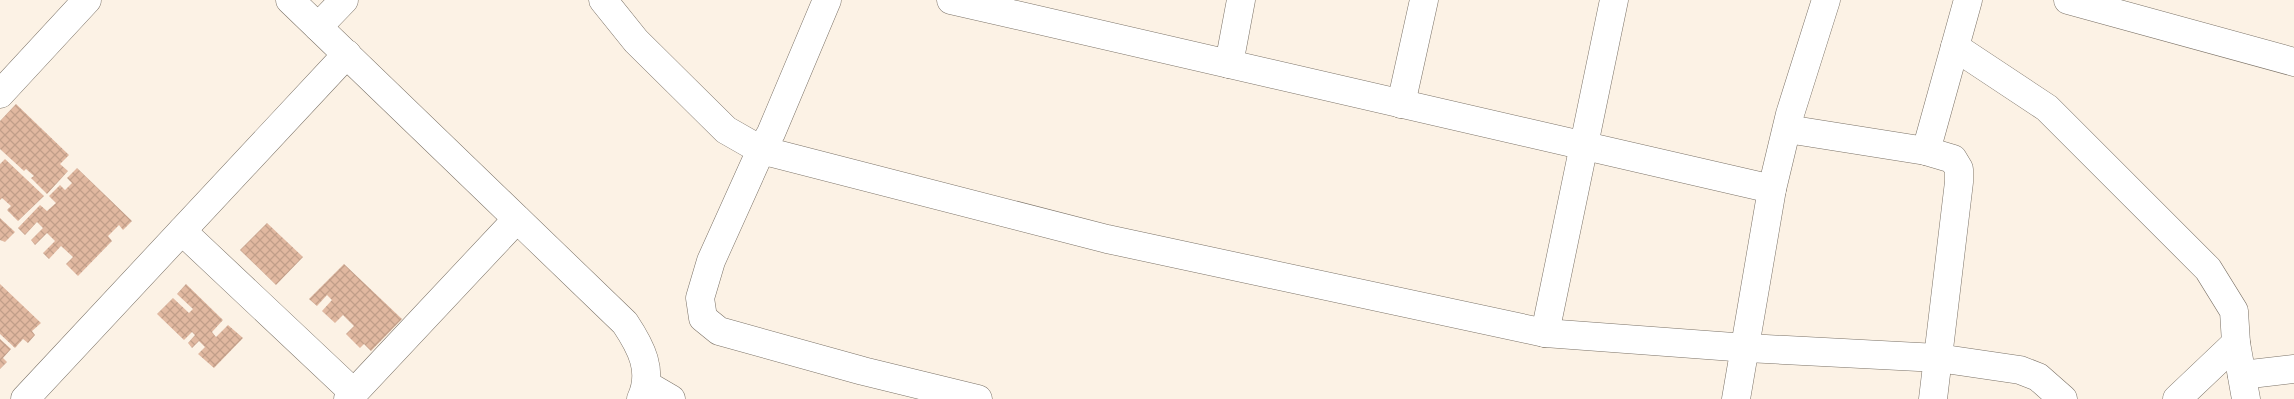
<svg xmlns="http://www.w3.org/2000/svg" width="2294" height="399" font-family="Poppins,sans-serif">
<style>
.building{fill:url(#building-cross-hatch)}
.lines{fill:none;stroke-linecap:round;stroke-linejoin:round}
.minor-casing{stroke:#7b7267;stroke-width:29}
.tertiary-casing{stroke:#7b7267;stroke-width:29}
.primary-casing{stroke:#7b7267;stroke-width:29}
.minor{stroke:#fff;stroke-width:28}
.tertiary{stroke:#fff;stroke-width:28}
.primary{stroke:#fff;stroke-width:28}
</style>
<defs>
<pattern id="building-cross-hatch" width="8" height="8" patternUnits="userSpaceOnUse" patternTransform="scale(1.25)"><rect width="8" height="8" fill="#e1b8a0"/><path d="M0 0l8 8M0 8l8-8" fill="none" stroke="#c19e89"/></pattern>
</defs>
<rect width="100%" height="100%" fill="#fcf2e5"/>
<g class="building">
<path d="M 16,104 L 69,155 L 60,164 L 68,171 L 47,194 L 31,178 L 34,176 L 26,169 L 24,171 L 0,149 L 0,121 Z"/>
<path d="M 5,159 L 44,196 L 18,221 L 7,210 L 11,206 L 2,198 L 0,200 L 0,164 Z"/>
<path d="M 77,168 L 132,221 L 123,230 L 119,225 L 108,236 L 112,241 L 78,276 L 66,264 L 73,257 L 61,246 L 49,259 L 43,253 L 55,241 L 47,233 L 35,245 L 31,240 L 43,228 L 37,222 L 25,235 L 18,228 L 40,205 L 47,211 L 56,203 L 49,196 L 60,185 L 65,190 L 72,183 L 67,178 Z"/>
<path d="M 0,218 L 15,232 L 5,242 L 0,240 Z"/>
<path d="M 267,223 L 303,257 L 276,285 L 240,250 Z"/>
<path d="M 344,264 L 402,319 L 371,351 L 364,344 L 360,348 L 346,334 L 354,326 L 343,315 L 335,323 L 322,311 L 332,300 L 327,295 L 317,306 L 309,299 Z"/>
<path d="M 0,284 L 41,323 L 32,331 L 35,335 L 28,343 L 23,339 L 15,348 L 0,334 Z"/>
<path d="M 186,284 L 223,320 L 212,332 L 216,337 L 228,325 L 243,338 L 214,368 L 198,354 L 205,347 L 199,341 L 192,348 L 188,343 L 195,335 L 192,332 L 184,340 L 157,314 L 173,298 L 189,313 L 193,309 L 177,294 Z"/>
<path d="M 0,339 L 11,349 L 3,358 L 7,362 L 0,369 Z"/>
</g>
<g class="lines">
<defs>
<g id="minor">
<path d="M 603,0 L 636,41 L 726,130 L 761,150 L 771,133 L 827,0"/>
<path d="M 951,0 L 1772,189"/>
<path d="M 2068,0 L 2294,62"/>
<path d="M 318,27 L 344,0"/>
<path d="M 1955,47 L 2047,108 L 2208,269 L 2234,311 L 2236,343 L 2177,399"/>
<path d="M 1229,64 L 1241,0"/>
<path d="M 0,94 L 87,0"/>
<path d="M 1401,104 L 1424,0"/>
<path d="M 1787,129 L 1926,151 L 1953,159 L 1959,169 L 1959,182 L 1933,399"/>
<path d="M 1926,151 L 1968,0"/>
<path d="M 182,231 L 354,393"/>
<path d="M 1545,333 L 1614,0"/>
<path d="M 2236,343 L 2246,399"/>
<path d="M 2242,375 L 2294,369"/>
<path d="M 647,385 L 671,399"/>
<path d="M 25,399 L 347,54"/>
<path d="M 348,399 L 517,219"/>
<path d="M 978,399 L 863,371 L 719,331 L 703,318 L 700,298 L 711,261 L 761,150 L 1107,239 L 1545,333 L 1747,348 L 1938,358 L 2020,370 L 2038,377 L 2063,399"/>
</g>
<path id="tertiary" d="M 1736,399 L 1772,189 L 1790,114 L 1826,0"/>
<path id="primary" d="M 290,0 L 625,323 C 641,347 654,371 641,399"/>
</defs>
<use href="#minor" class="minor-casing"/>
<use href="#tertiary" class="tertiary-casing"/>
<use href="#primary" class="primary-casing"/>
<use href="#minor" class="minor"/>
<use href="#tertiary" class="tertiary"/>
<use href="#primary" class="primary"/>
</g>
</svg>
